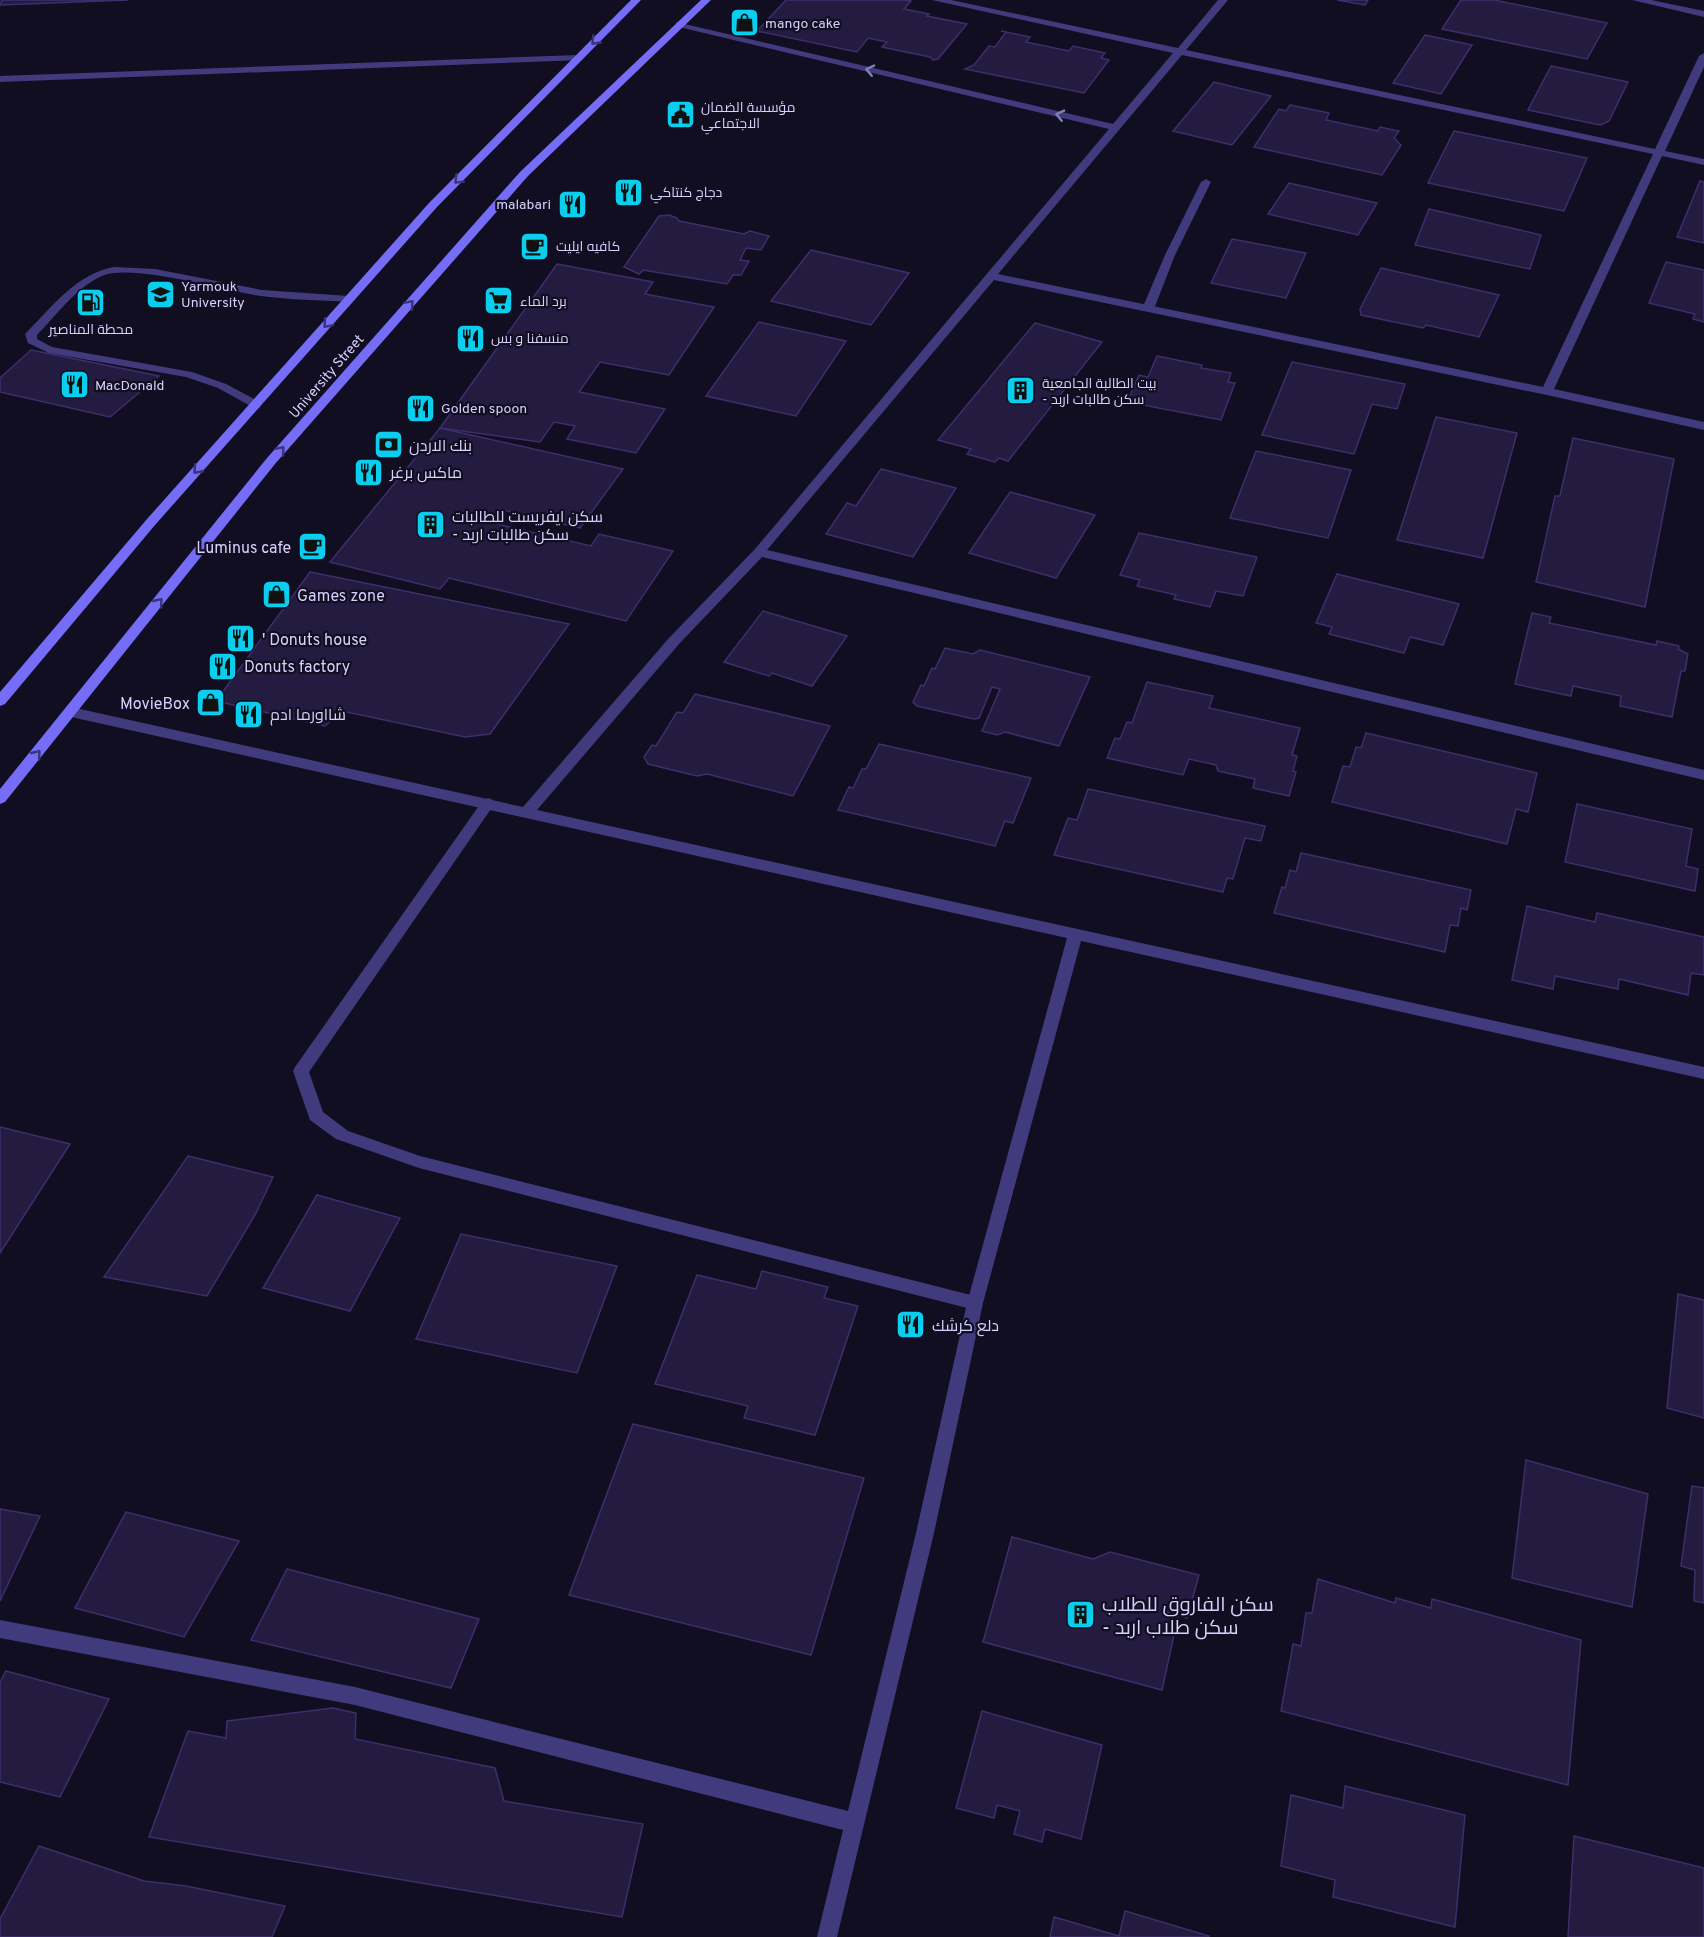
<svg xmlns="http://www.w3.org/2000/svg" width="1704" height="1937" font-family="Overpass,Cairo,sans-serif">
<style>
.building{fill:#241b41;stroke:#3d2e6c;stroke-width:1.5}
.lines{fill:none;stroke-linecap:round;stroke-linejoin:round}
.service{fill:#413b7e;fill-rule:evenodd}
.minor{fill:#413b7e;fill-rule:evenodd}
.secondary{fill:#756cf8;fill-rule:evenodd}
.oneway{stroke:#3a3477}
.oneway2{stroke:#847eb7}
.labels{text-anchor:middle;stroke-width:4.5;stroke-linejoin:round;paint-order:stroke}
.far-poi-label{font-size:14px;fill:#d7d0fd;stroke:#120e21;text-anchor:start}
.far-street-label{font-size:14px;fill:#d7d0fd;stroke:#120e21}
.poi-label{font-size:16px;fill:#d7d0fd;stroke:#120e21;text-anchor:start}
.near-poi-label{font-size:20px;fill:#d7d0fd;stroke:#120e21;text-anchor:start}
</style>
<rect width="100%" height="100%" fill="#120e21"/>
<g class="building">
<path d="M 2,0 L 128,0 L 0,5 Z"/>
<path d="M 786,0 L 905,0 L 911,1 L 904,9 L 929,14 L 927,16 L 967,24 L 938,59 L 933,60 L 930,57 L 882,47 L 887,42 L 868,38 L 857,52 L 757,31 Z"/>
<path d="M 1337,0 L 1368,0 L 1365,5 Z"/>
<path d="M 1461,0 L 1494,0 L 1607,23 L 1587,59 L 1442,29 Z"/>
<path d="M 1001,31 L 1030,37 L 1026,42 L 1069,51 L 1073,46 L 1105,53 L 1101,58 L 1109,60 L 1084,93 L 965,69 L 974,65 L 989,46 L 995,47 L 1006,32 Z"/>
<path d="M 1425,35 L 1472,45 L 1441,94 L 1393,83 Z"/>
<path d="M 1551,66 L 1628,82 L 1609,121 L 1601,125 L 1595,124 L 1528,110 Z"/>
<path d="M 1214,82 L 1271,96 L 1232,145 L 1173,131 Z"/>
<path d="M 1290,105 L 1329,113 L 1326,120 L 1378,131 L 1380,127 L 1399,131 L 1394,138 L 1401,145 L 1382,175 L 1254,147 L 1279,109 L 1286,111 Z"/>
<path d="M 1454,131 L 1587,158 L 1564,211 L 1428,183 Z"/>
<path d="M 1700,181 L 1704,182 L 1704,243 L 1677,237 Z"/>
<path d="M 1289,183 L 1377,203 L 1358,235 L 1268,214 Z"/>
<path d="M 1429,209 L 1541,235 L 1530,269 L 1415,245 Z"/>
<path d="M 669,215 L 677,218 L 679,221 L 744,234 L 750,231 L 769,236 L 761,250 L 746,248 L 740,260 L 749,261 L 741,275 L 733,275 L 727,284 L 643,270 L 639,274 L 624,267 L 659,216 Z"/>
<path d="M 1232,239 L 1306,253 L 1286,298 L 1211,283 Z"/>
<path d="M 811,250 L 909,273 L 871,325 L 771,301 Z"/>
<path d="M 1666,262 L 1704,270 L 1704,322 L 1693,319 L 1695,314 L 1649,303 Z"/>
<path d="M 557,264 L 653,282 L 645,294 L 714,307 L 669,375 L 600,362 L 579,392 L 665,409 L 636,453 L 567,439 L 575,426 L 554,422 L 540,442 L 440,428 Z"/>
<path d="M 1381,268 L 1499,295 L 1479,337 L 1426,325 L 1423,328 L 1361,315 L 1360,309 Z"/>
<path d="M 759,322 L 846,341 L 796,416 L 706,396 Z"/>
<path d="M 1035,323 L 1102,342 L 1008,461 L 999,458 L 995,462 L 967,454 L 971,449 L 938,440 Z"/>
<path d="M 31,350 L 159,376 L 110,417 L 0,392 L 0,378 Z"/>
<path d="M 1157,356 L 1202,365 L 1201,368 L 1231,373 L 1228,382 L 1235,383 L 1221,420 L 1127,402 L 1139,375 L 1148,377 Z"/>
<path d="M 1292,362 L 1405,384 L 1397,409 L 1372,404 L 1354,454 L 1262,435 Z"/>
<path d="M 1436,417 L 1517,433 L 1483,558 L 1397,540 Z"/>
<path d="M 440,428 L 623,469 L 580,528 L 499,509 L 489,522 L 591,546 L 599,534 L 673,551 L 626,621 L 449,578 L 440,589 L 330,562 Z"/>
<path d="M 1573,438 L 1674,459 L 1645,607 L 1536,582 L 1555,496 L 1560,496 Z"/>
<path d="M 1256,451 L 1351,470 L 1328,538 L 1230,518 Z"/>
<path d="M 881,469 L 956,488 L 913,557 L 826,534 L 847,503 L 856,506 Z"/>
<path d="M 1010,492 L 1095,515 L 1056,578 L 969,553 Z"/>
<path d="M 1139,533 L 1257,557 L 1243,596 L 1216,591 L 1210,607 L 1174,599 L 1176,595 L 1137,586 L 1140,580 L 1120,575 Z"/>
<path d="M 310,572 L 569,624 L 490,734 L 465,737 L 342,711 L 325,726 L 216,701 Z"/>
<path d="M 1337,574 L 1459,604 L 1443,645 L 1410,637 L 1404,653 L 1329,634 L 1332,627 L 1316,623 Z"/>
<path d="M 763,611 L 847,636 L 812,686 L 772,673 L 769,676 L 724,662 Z"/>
<path d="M 1532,613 L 1551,617 L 1549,623 L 1656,645 L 1657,641 L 1679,646 L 1678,649 L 1688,654 L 1685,671 L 1681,671 L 1672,717 L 1620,706 L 1621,696 L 1573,686 L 1571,696 L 1515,684 Z"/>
<path d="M 945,648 L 973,654 L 980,650 L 1090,677 L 1059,746 L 1005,732 L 997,735 L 982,731 L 1000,689 L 992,687 L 979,718 L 974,719 L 917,706 L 913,702 L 921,685 L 924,686 L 932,668 L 935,669 Z"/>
<path d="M 1147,682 L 1213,696 L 1209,708 L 1300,728 L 1292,755 L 1297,756 L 1293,771 L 1296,772 L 1289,796 L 1253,788 L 1255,779 L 1218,771 L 1216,765 L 1189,759 L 1183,775 L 1107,758 L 1115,738 L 1120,739 L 1127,722 L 1132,723 Z"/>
<path d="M 695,694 L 830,726 L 793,796 L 707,774 L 697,776 L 648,764 L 644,757 L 652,745 L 656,746 L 677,712 L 683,713 Z"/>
<path d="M 1366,733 L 1537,773 L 1528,812 L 1516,809 L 1507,844 L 1332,802 L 1343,766 L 1350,767 L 1356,747 L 1361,748 Z"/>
<path d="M 879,744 L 1031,778 L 1013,823 L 1005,821 L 995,846 L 838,810 L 849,787 L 853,788 L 862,769 L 866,769 Z"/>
<path d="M 1088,789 L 1265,826 L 1261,841 L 1245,838 L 1233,879 L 1227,878 L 1223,892 L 1054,855 L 1068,818 L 1077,820 Z"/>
<path d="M 1577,804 L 1692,829 L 1686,866 L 1698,869 L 1695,891 L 1565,862 Z"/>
<path d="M 1301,853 L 1471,890 L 1467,910 L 1461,908 L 1458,926 L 1450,925 L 1445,952 L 1274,913 L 1282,887 L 1285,888 L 1290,870 L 1296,872 Z"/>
<path d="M 1527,906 L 1595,922 L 1597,913 L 1704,937 L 1704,975 L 1691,973 L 1688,995 L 1619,979 L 1618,989 L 1555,976 L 1553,989 L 1512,980 Z"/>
<path d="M 0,1127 L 70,1144 L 0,1253 Z"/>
<path d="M 188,1156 L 273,1177 L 256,1213 L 207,1296 L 104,1277 Z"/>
<path d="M 317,1195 L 400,1218 L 350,1311 L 263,1288 Z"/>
<path d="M 461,1234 L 617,1266 L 577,1373 L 416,1339 Z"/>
<path d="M 762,1271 L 828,1287 L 824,1298 L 858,1306 L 815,1435 L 744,1418 L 748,1406 L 655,1384 L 697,1275 L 756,1289 Z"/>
<path d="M 1678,1294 L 1704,1300 L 1704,1418 L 1667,1408 Z"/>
<path d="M 633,1424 L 864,1478 L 811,1655 L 569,1595 Z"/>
<path d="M 1526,1460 L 1648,1494 L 1632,1607 L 1512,1578 Z"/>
<path d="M 1692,1486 L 1704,1488 L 1704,1603 L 1694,1601 L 1695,1570 L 1681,1566 Z"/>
<path d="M 0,1509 L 40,1516 L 0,1601 Z"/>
<path d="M 126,1512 L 239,1541 L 184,1637 L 75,1608 Z"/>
<path d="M 1012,1537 L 1093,1559 L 1110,1552 L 1199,1575 L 1187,1618 L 1167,1612 L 1166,1613 L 1178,1617 L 1162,1690 L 983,1642 Z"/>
<path d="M 287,1569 L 479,1619 L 451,1688 L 251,1640 Z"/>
<path d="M 1318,1579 L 1395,1603 L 1396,1598 L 1431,1608 L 1432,1599 L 1581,1640 L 1568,1785 L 1281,1711 L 1293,1644 L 1301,1646 L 1306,1613 L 1312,1613 Z"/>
<path d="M 6,1671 L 109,1699 L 60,1797 L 0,1782 L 0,1682 Z"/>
<path d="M 333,1708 L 356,1713 L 355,1739 L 495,1768 L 504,1801 L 643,1824 L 622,1917 L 149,1837 L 188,1731 L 226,1738 L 227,1721 Z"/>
<path d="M 982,1711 L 1102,1745 L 1081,1839 L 1045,1829 L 1042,1842 L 1014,1834 L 1020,1811 L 997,1805 L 994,1818 L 956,1808 Z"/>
<path d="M 1345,1786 L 1465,1815 L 1455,1927 L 1333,1897 L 1335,1880 L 1281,1866 L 1291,1795 L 1343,1808 Z"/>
<path d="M 1574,1836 L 1704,1868 L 1704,1937 L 1568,1937 Z"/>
<path d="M 39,1846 L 144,1881 L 186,1886 L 285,1906 L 272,1937 L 0,1937 L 0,1919 Z"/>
<path d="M 1125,1911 L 1209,1936 L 1209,1937 L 1050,1937 L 1054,1917 L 1119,1936 Z"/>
</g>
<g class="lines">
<g class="service">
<path d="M 579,55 L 584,58 L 582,60 L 0,82 L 0,76 Z"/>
<path d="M 1206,179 L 1211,182 L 1175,255 L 1154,309 L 1152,311 L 1144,311 L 1142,309 L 1165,255 L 1201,182 Z"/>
<path d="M 114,267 L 155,269 L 262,290 L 349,296 L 355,299 L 349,302 C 320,300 290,300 261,296 C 225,291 133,263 102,276 C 76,287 56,316 37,335 L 37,339 L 52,347 L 192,372 L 226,384 L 260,402 L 260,408 L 256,409 L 218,388 L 186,377 L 49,353 L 28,343 L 25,334 L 27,332 C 53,306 76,274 114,267 Z"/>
<path d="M 488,798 L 493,800 L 495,803 L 493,806 L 309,1072 L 323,1112 L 348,1131 L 420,1156 L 975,1296 L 981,1298 L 983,1303 L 981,1308 L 975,1310 L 419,1168 L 336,1139 L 310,1120 L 293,1071 L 295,1067 L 483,800 Z"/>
</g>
<g class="minor">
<path d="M 932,0 L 951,0 L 1178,48 L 1218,0 L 1228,0 L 1186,50 L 1655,149 L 1699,56 L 1704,53 L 1704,67 L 1665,151 L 1704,159 L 1704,165 L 1662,156 L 1554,389 L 1704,422 L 1704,430 L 1547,395 L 994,280 L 767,550 L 1704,770 L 1704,780 L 762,557 L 679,644 L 537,810 L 1704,1067 L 1704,1079 L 1081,941 L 983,1303 L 934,1533 L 837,1937 L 817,1937 L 843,1830 L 355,1705 L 0,1638 L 0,1620 L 355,1687 L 848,1811 L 916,1533 L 967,1303 L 1067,938 L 71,717 L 64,712 L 71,707 L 523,807 L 669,638 L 755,549 L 1109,129 L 679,27 L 676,26 L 676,22 L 1113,124 L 1173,53 ZM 1182,55 L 1653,154 L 1543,387 L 998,274 Z"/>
<path d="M 1632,0 L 1651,0 L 1704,11 L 1704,17 Z"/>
</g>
<g class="secondary">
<path d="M 631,0 L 641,0 L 437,207 L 155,525 L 5,704 L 0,706 L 0,692 L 147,519 L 429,203 Z"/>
<path d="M 701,0 L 711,0 L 528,176 L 275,464 L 5,802 L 0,804 L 0,789 L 267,458 L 520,172 Z"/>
</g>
</g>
<defs><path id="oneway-chevron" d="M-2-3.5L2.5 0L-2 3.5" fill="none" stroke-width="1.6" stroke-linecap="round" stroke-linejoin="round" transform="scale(1.5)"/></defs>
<g class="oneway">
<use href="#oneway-chevron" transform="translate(595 41) rotate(134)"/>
<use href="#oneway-chevron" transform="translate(458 180) rotate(135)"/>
<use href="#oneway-chevron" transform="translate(410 304) rotate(-49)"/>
<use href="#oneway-chevron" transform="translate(327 324) rotate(131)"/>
<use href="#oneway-chevron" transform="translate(281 450) rotate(-49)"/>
<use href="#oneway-chevron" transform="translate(197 470) rotate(132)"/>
<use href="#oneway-chevron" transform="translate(159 602) rotate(-51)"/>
<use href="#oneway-chevron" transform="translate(37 754) rotate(-51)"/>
</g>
<g class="oneway2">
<use href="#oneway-chevron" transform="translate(870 70) rotate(-167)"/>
<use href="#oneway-chevron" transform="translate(1060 115) rotate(-167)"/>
</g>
<defs>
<symbol id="shop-square" viewBox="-11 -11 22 22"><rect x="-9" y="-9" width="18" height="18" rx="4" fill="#0bceee" stroke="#120e21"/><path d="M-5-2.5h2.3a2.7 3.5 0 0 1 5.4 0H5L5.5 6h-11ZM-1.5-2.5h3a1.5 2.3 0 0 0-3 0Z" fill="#111"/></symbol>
<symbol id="civic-square" viewBox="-11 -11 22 22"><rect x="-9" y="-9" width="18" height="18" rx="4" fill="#0bceee" stroke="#120e21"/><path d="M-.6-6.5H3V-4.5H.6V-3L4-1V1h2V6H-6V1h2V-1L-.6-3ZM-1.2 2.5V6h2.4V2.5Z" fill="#111"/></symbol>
<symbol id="restaurant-square" viewBox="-11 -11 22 22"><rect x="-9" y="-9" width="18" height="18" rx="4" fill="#0bceee" stroke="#120e21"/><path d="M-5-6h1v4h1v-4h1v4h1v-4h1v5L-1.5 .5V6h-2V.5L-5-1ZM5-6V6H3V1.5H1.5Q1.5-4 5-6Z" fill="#111"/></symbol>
<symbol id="cafe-square" viewBox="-11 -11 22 22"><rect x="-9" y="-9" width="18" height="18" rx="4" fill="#0bceee" stroke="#120e21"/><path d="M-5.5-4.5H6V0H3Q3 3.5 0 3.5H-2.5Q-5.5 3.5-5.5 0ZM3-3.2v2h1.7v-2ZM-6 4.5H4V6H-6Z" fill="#111"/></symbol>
<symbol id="university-square" viewBox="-11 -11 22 22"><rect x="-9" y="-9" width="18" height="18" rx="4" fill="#0bceee" stroke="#120e21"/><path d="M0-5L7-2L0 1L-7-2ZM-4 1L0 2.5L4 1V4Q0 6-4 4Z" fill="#111"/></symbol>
<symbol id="supermarket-square" viewBox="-11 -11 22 22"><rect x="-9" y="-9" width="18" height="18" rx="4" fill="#0bceee" stroke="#120e21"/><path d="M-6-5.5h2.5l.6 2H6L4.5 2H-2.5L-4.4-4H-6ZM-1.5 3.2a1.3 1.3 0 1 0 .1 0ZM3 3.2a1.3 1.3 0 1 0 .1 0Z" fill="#111"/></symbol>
<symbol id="fuel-square" viewBox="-11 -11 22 22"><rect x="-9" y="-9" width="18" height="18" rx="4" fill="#0bceee" stroke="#120e21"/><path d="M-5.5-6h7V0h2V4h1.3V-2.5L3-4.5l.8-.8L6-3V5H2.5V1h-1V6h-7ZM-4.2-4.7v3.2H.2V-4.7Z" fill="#111"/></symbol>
<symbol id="building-square" viewBox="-11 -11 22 22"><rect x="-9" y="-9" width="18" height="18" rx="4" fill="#0bceee" stroke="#120e21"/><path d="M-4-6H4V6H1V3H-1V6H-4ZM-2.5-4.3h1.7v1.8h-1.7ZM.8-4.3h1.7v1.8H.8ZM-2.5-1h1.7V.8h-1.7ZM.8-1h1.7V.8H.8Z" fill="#111"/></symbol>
<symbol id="bank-square" viewBox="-11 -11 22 22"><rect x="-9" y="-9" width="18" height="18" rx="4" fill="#0bceee" stroke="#120e21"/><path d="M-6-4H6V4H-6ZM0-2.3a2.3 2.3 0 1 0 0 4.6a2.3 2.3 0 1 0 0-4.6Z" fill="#111"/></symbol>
</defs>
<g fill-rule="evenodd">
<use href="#shop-square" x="728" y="6" width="33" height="33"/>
<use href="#civic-square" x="664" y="98" width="33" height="33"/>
<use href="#restaurant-square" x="612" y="176" width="33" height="33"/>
<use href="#restaurant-square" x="556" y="188" width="33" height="33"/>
<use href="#cafe-square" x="518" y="230" width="33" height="33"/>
<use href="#university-square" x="144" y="278" width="33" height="33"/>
<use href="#supermarket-square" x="482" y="284" width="33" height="33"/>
<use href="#fuel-square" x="74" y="286" width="33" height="33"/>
<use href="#restaurant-square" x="454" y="322" width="33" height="33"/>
<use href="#restaurant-square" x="58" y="368" width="33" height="33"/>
<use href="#building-square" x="1004" y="374" width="33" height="33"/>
<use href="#restaurant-square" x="404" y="392" width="33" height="33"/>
<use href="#bank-square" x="372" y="428" width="33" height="33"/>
<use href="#restaurant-square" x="352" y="456" width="33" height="33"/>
<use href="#building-square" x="414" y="508" width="33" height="33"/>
<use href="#cafe-square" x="296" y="530" width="33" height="33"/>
<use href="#shop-square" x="260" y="578" width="33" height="33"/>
<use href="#restaurant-square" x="224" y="622" width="33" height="33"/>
<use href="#restaurant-square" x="206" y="650" width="33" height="33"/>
<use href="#shop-square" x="194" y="686" width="33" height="33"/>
<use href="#restaurant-square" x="232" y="698" width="33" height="33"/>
<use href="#restaurant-square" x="894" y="1308" width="33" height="33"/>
<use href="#building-square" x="1064" y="1598" width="33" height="33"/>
</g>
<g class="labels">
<g class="far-poi-label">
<text x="765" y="28">mango cake</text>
<text x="701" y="112">مؤسسة الضمان<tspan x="701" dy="16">الاجتماعي</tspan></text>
<text x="650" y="197">دجاج كنتاكي</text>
<text x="551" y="209" text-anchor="end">malabari</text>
<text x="556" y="251">كافيه ايليت</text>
<text x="181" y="291">Yarmouk<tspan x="181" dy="16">University</tspan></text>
<text x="520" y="306">برد الماء</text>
<text x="91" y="334" text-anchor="middle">محطة المناصير</text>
<text x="491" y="343">منسفنا و بس</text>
<text x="1042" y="388">بيت الطالبة الجامعية<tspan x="1042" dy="16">- سكن طالبات اربد</tspan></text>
<text x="95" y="390">MacDonald</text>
<text x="441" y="413">Golden spoon</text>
</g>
<g class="far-street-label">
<text transform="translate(326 376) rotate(-49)" y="5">University Street</text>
</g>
<g class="poi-label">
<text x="409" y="451">بنك الاردن</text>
<text x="390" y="478">ماكس برغر</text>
<text x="452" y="522">سكن ايفريست للطالبات<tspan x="452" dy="18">- سكن طالبات اربد</tspan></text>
<text x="291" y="553" text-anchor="end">Luminus cafe</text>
<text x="297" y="601">Games zone</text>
<text x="262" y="645">' Donuts house</text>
<text x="244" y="672">Donuts factory</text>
<text x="190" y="709" text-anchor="end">MovieBox</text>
<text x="270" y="720">شااورما ادم</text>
<text x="932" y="1331">دلع كرشك</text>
</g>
<g class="near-poi-label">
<text x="1102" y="1611">سكن الفاروق للطلاب<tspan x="1102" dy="23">- سكن طلاب اربد</tspan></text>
</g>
</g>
</svg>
